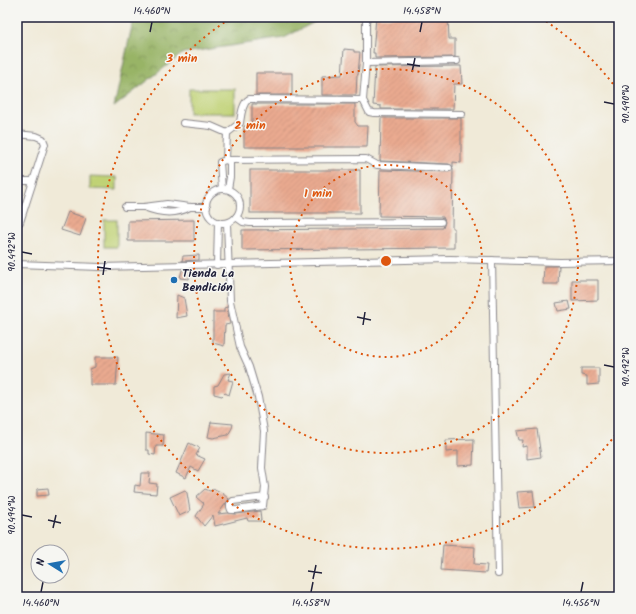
<svg xmlns="http://www.w3.org/2000/svg" width="636" height="614" font-family="Kalam,sans-serif">
<style>
.forest{fill:url(#forest-crowns);stroke:#5d6b50}
.garden{fill:#c0d275;stroke:#717a58}
.building{fill:url(#building-hatch)}
.lines{fill:none;stroke-linecap:round;stroke-linejoin:round}
.minor-casing{stroke:#89868a;stroke-width:8}
.minor{stroke:#fff;stroke-width:6}
.ticks{fill:none;stroke:#22223b;stroke-width:1.5}
.ring{fill:none;stroke:#de560e;stroke-width:2;stroke-dasharray:2 4}
.poi-dot{fill:#1f6fb2;stroke:#f6f6f2;stroke-width:1.5}
.labels{text-anchor:middle;stroke-width:3;stroke-linejoin:round;paint-order:stroke}
.poi-label{font-size:12px;font-weight:bold;fill:#22223b;stroke:#f6f6f2;text-anchor:start}
.centre{fill:#de560e;stroke:#f6f6f2;stroke-width:2}
.ring-label{font-size:12px;text-anchor:middle;font-weight:bold;fill:#de560e;stroke:#f6f6f2;stroke-width:3;stroke-linejoin:round;paint-order:stroke}
.neatline{fill:none;stroke:#22223b;stroke-width:1.5}
.ticks-label{font-size:10px;text-anchor:middle;fill:#22223b}
</style>
<defs>
<pattern id="forest-crowns" width="20" height="18" patternUnits="userSpaceOnUse"><rect width="20" height="18" fill="#98b466"/><path d="M2 6a3 3 0 1 1 6 0M12 15a3 3 0 1 1 6 0" fill="none" stroke="#7c9255"/></pattern>
<pattern id="building-hatch" width="6" height="6" patternUnits="userSpaceOnUse"><rect width="6" height="6" fill="#eaaa90"/><path d="M-1 1l2-2M0 6l6-6M5 7l2-2" fill="none" stroke="#c8927d"/></pattern>
</defs>
<rect width="100%" height="100%" fill="#f6f6f2"/>
<filter id="ink" filterUnits="userSpaceOnUse"><feTurbulence type="fractalNoise" baseFrequency=".025" numOctaves="2"/><feDisplacementMap in="SourceGraphic" scale="8" xChannelSelector="R" yChannelSelector="G"/><feConvolveMatrix kernelMatrix="1 2 1 2 8 2 1 2 1" color-interpolation-filters="sRGB"/></filter>
<filter id="wash" filterUnits="userSpaceOnUse"><feTurbulence type="fractalNoise" baseFrequency=".012" numOctaves="4" result="noise"/><feDisplacementMap in="SourceGraphic" scale="16" xChannelSelector="R" yChannelSelector="G"/><feGaussianBlur stdDeviation="0.9" result="paint"/><feColorMatrix in="noise" values="0 0 0 0 0 0 0 0 0 0 0 0 0 0 0 0 0 1.4 0 .05"/><feComposite in="paint" operator="in"/></filter>
<g filter="url(#wash)">
<rect width="100%" height="100%" fill="#f0ead8"/>
<path class="forest" d="M 134,17 L 324,17 L 284,38 L 183,53 L 114,107 Z"/>
<g class="garden">
<rect x="189" y="89" width="46" height="24"/>
<path d="M 90,176 L 117,177 L 117,190 L 90,189 Z"/>
<rect x="104" y="220" width="13" height="27"/>
</g>
<g id="blocks">
<g class="building">
<path d="M 376,17 L 448,17 L 449,39 L 455,39 L 455,57 L 375,58 L 375,53 L 373,53 Z"/>
<path d="M 344,49 L 354,50 L 354,52 L 360,52 L 358,75 L 357,75 L 356,95 L 322,95 L 322,76 L 342,75 Z"/>
<path d="M 455,66 L 461,66 L 462,84 L 454,84 L 453,109 L 381,109 L 381,106 L 373,105 L 375,67 Z"/>
<rect x="256" y="73" width="36" height="22"/>
<path d="M 252,104 L 355,104 L 355,122 L 358,126 L 368,126 L 367,147 L 244,147 L 244,126 L 252,126 Z"/>
<path d="M 381,118 L 461,118 L 461,163 L 453,162 L 453,167 L 449,164 L 380,161 Z"/>
<path d="M 453,169 L 452,228 L 454,228 L 454,248 L 242,250 L 242,230 L 443,228 L 445,222 L 443,217 L 379,216 L 380,170 L 449,172 Z"/>
<rect x="250" y="170" width="110" height="43"/>
<path d="M 68,212 L 86,218 L 80,236 L 61,230 Z"/>
<path d="M 194,220 L 194,241 L 128,241 L 128,221 Z"/>
<path d="M 199,255 L 199,260 L 182,261 L 183,256 Z"/>
<path d="M 544,266 L 559,266 L 558,284 L 543,284 Z"/>
<path d="M 194,269 L 193,273 L 190,274 L 189,279 L 180,278 L 182,270 Z"/>
<path d="M 572,280 L 598,280 L 598,300 L 572,301 Z"/>
<path d="M 177,295 L 184,298 L 187,316 L 176,318 Z"/>
<path d="M 569,301 L 571,309 L 558,311 L 556,303 Z"/>
<path d="M 227,307 L 230,324 L 225,325 L 224,346 L 213,343 L 213,312 L 224,312 L 224,308 Z"/>
<path d="M 95,357 L 118,357 L 116,385 L 90,385 L 90,369 L 95,367 Z"/>
<path d="M 581,368 L 599,368 L 599,384 L 587,385 L 587,376 L 581,375 Z"/>
<path d="M 231,373 L 228,380 L 233,381 L 229,395 L 225,393 L 222,396 L 214,394 L 214,386 L 218,385 L 224,374 Z"/>
<path d="M 211,422 L 233,424 L 232,428 L 228,435 L 213,438 L 208,437 Z"/>
<path d="M 537,429 L 541,457 L 527,459 L 527,446 L 522,447 L 523,440 L 519,440 L 517,431 Z"/>
<path d="M 146,433 L 164,435 L 163,446 L 156,446 L 155,455 L 149,454 L 149,450 L 146,450 Z"/>
<path d="M 474,439 L 473,465 L 458,466 L 458,451 L 446,452 L 446,440 Z"/>
<path d="M 189,443 L 200,448 L 196,455 L 205,459 L 198,471 L 191,467 L 186,478 L 176,473 Z"/>
<path d="M 141,473 L 150,473 L 149,483 L 157,484 L 156,494 L 134,492 L 135,485 L 140,486 Z"/>
<path d="M 48,488 L 49,495 L 37,496 L 37,489 Z"/>
<path d="M 205,489 L 210,491 L 214,489 L 221,492 L 229,499 L 218,514 L 228,513 L 236,514 L 260,511 L 261,521 L 248,521 L 247,518 L 215,526 L 213,515 L 204,526 L 196,516 L 204,504 L 196,497 Z"/>
<path d="M 185,490 L 187,493 L 190,511 L 179,516 L 170,497 Z"/>
<path d="M 533,491 L 535,507 L 519,508 L 517,492 Z"/>
<path d="M 443,545 L 475,547 L 474,564 L 487,565 L 486,573 L 441,570 Z"/>
</g>
</g>
</g>
<g filter="url(#ink)">
<use href="#blocks" fill-opacity="0" stroke="#89868a" stroke-width="1"/>
<g class="lines">
<defs>
<g id="minor">
<path d="M 366,63 L 457,61"/>
<path d="M 363,100 L 369,112 L 374,113 L 462,114"/>
<path d="M 183,123 L 211,126 L 227,133"/>
<path d="M 17,134 L 36,136 L 43,139 L 45,144 L 20,222 L 17,224"/>
<path d="M 17,181 L 33,181"/>
<path d="M 222,189 L 220,162 L 226,160 L 366,159 L 377,165 L 449,168"/>
<path d="M 228,189 L 230,177 L 230,162 L 226,160 L 227,133 L 240,123 C 241,116 242,103 249,99 L 363,100 L 366,63 L 366,22 L 367,17"/>
<circle cx="223" cy="206" r="17"/>
<path d="M 125,207 L 144,207 L 167,204 L 190,207 L 207,207"/>
<path d="M 144,207 C 159,213 176,215 190,207"/>
<path d="M 236,217 L 243,222 L 250,223 L 441,222"/>
<path d="M 227,223 L 230,301 L 240,347 L 249,367 L 258,397 L 264,431 L 262,468 L 265,487 L 263,506 L 236,510 L 231,510 L 230,507 L 230,504 L 233,501 L 265,497"/>
<path d="M 492,260 L 498,574"/>
<path d="M 17,264 L 100,267 L 450,259 L 560,262 L 619,261"/>
<path d="M 217,265 L 218,222"/>
</g>
</defs>
<use href="#minor" class="minor-casing"/>
<use href="#minor" class="minor"/>
</g>
</g>
<path class="ticks" d="M 150,32 L 152,22M 420,32 L 422,22M 407,64 L 420,66M 412,72 L 415,58M 604,102 L 614,104M 22,252 L 32,254M 97,267 L 111,269M 103,275 L 105,261M 357,317 L 371,320M 363,325 L 365,312M 604,365 L 614,367M 22,515 L 32,517M 48,520 L 61,523M 53,528 L 56,515M 308,571 L 322,573M 313,579 L 316,565M 41,592 L 43,582M 311,592 L 313,582M 581,592 L 583,582"/>
<g class="ring">
<circle cx="386" cy="261" r="96"/>
<circle cx="386" cy="261" r="192"/>
<path d="M619 430A288 288 0 1 1 231 18M541 18A288 288 0 0 1 619 92"/>
</g>
<circle class="poi-dot" cx="174" cy="280" r="4"/>
<g class="labels">
<g class="poi-label">
<text x="182" y="277">Tienda La<tspan x="182" dy="14">Bendición</tspan></text>
</g>
</g>
<circle cx="386" cy="261" r="6" class="centre"/>
<g class="ring-label">
<text x="182" y="62">3 min</text>
<text x="250" y="129">2 min</text>
<text x="318" y="197">1 min</text>
</g>
<rect width="636" height="614" fill="none" stroke="#f6f6f2" stroke-width="44"/>
<g transform="translate(50 564) rotate(281)"><circle r="19" fill="#f6f6f2" stroke="#a1a1a9"/>
<path d="M0-3L7 15L0 10L-7 15Z" fill="#1f6fb2"/>
<text y="-6" font-size="11" font-weight="bold" text-anchor="middle" fill="#22223b">N</text>
</g>
<rect x="22" y="22" width="592" height="570" class="neatline"/>
<g class="ticks-label">
<text x="152" y="14">14.460°N</text>
<text x="422" y="14">14.458°N</text>
<text transform="translate(625 104) rotate(-90)" y="4">90.490°W</text>
<text transform="translate(11 252) rotate(-90)" y="4">90.492°W</text>
<text transform="translate(625 367) rotate(-90)" y="4">90.492°W</text>
<text transform="translate(11 515) rotate(-90)" y="4">90.494°W</text>
<text x="41" y="606">14.460°N</text>
<text x="311" y="606">14.458°N</text>
<text x="581" y="606">14.456°N</text>
</g>
</svg>
